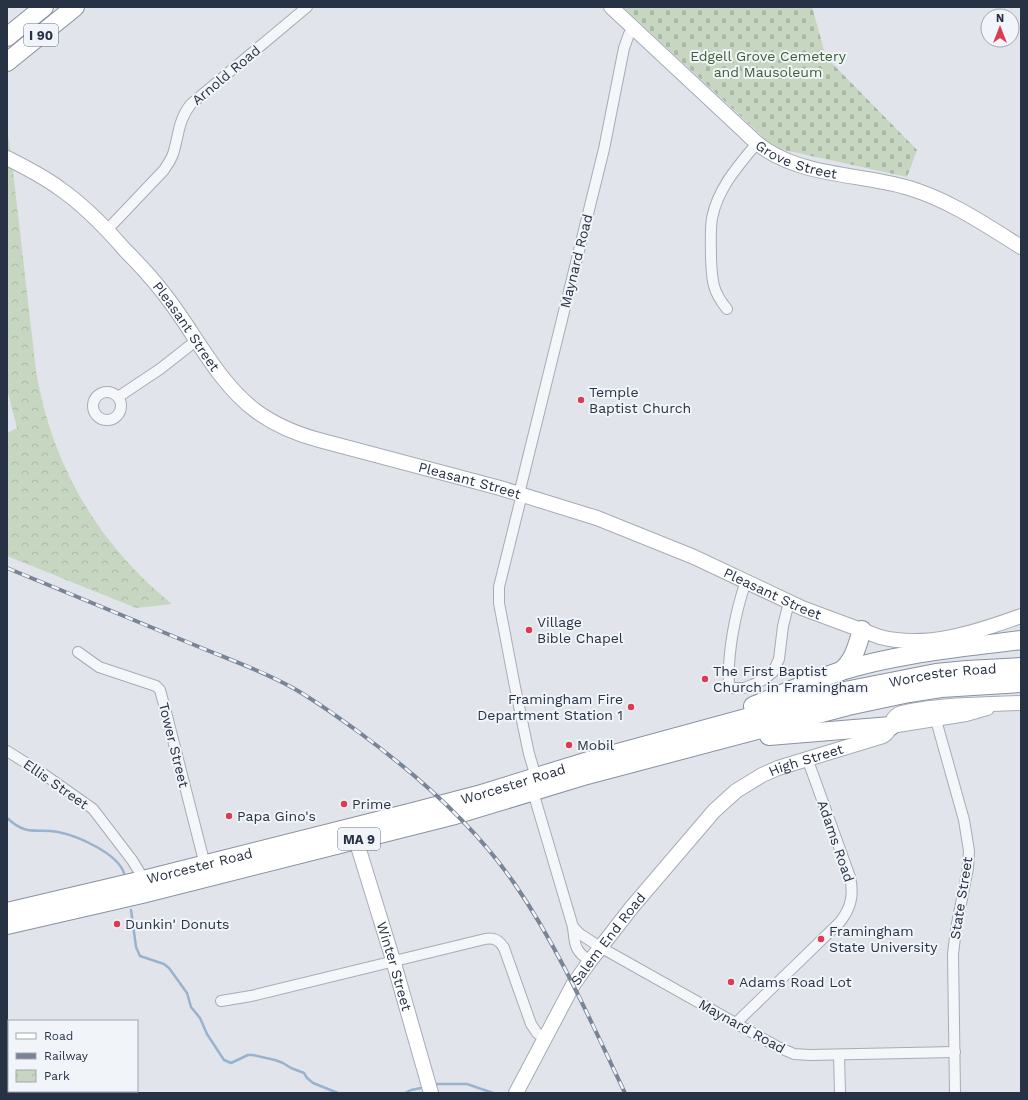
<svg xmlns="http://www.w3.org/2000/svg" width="1028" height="1100" font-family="'Work Sans',sans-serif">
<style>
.cemetery{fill:url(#cemetery-stones)}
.park{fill:url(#park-crowns)}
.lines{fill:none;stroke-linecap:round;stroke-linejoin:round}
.stream{stroke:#99b3ce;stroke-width:2.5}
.street-casing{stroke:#a6acb6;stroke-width:12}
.secondary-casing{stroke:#a6acb6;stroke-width:16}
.highway-casing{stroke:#8792a3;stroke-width:20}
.street{stroke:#f4f6f9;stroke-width:10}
.secondary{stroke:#fff;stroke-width:14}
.highway{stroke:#fff;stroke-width:18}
.rail-casing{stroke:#798496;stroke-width:4}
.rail{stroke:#f1f4f8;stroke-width:2.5;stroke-dasharray:8;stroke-linecap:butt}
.poi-dot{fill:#db3c53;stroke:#f1f4f8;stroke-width:1.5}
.labels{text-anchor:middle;stroke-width:4;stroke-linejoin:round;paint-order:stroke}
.shield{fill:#f1f4f8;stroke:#646c7b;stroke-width:1}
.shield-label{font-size:13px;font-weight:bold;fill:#283245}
.park-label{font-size:14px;fill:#3c6234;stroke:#f1f4f8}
.street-label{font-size:14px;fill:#283245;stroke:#f1f4f8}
.poi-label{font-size:14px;fill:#283245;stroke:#f1f4f8;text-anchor:start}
</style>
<defs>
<pattern id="cemetery-stones" width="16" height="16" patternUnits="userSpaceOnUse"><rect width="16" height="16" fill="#c7d6c1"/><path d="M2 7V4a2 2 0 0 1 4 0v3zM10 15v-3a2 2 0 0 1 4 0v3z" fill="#abb8a7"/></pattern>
<pattern id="park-crowns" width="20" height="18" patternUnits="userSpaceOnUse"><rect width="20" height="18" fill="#c7d6c1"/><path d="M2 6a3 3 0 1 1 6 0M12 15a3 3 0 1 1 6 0" fill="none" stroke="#abb8a7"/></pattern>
</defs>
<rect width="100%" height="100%" fill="#e1e5eb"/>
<path class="cemetery" d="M 623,7 L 812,7 L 826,57 L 917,150 L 907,177 L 775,148 Z"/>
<path class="park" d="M 7,128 L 13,171 L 36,371 C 52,466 98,544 172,604 L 136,608 L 7,556 L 7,433 L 17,428 L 7,389 Z"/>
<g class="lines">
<g class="stream">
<path d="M 7,818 C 28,837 35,828 58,832 C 78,836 117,853 124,873"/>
<path d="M 131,910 L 136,947 L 140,956 L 164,964 L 169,968 L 187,993 L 191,1007 L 200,1018 L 207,1034 L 220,1054 L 224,1060 L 231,1063 L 248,1055 L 253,1055 L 275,1060 L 283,1063 L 291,1068 L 304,1073 L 307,1078 L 313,1083 L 338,1093"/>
<path d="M 437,1084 L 467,1084 L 493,1093"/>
<path d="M 405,1093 L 411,1090 L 421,1088"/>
</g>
<defs>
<g id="street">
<path d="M 107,230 L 164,170 C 167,165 171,160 173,154 C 179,135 178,120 191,104 L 307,7"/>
<path d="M 727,309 C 712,291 712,280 711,258 C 711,245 710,231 712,218 C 718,188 738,166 757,143"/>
<circle cx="107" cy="406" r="14"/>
<path d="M 118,397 L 160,369 L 197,340"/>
<path d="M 519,494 L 604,149 L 624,48 L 629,34 L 633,29"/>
<path d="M 522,494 L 499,587 L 499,603 L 515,687 L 529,754 L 536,777"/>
<path d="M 746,581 C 735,613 727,654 729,688 L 744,688 L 752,685 L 763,680 L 773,672 L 779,659 L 783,626 L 789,602"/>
<path d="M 78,652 L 99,667 L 156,686 L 160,690 L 166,712 L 205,865"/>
<path d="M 934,713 L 964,820 L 969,851 L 968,868 L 956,929 L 953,954 L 955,1093"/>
<path d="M 7,751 L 42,773 L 93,809 L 132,860 L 140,873 L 143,880"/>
<path d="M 533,792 L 573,927 C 575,944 574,951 590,961"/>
<path d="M 573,927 L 580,934 L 600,947 L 778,1047 L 794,1054 L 810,1055 L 955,1052"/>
<path d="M 221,1001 L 251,996 L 485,939 C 494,937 499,940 504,948 L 531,1024 L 537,1033 L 546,1039"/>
<path d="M 736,1023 L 840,922 C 851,908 854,895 850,877 L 807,758"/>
<path d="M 839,1055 L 840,1093"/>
</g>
<g id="secondary">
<path id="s1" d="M 611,7 L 745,132 C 752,139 760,146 768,151 C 810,177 863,174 909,188 C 949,200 986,225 1021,247"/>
<path id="s2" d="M 7,158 C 25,167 43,176 59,188 C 84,205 105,227 125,250 C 139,264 153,279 165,295 C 195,333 217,382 256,411 C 275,425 297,434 319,440 L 500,488 L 597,518 L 694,557 L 802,608 L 880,637 C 926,649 977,632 1021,616"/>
<path d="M 891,726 L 966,714 L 987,708"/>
<path id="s3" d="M 356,840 L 393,960 L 431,1093"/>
<path id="s4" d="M 516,1093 L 573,985 L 590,961 L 632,907 L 714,811 L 736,791 L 762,775 L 778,768 L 883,736 C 895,728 888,720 899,714 C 906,711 915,710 923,709 C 956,704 988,704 1021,703"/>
</g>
<g id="highway">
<path d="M 7,37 L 44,7"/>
<path d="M 7,62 L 75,7"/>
<path d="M 841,671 C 854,661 857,646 862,630"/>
<path d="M 753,706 C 782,694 811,681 841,671 C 899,653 961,648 1021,640"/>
<path d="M 769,736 L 891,726"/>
<path id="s5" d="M 7,912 L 143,880 L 417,811 L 478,795 L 585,762 L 845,691 L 936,673 L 967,670 L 1021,667"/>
<path d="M 7,925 L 142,894 L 455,815 L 587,775 L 848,706 L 909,693 L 941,688 L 1021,683"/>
</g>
</defs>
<use href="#street" class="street-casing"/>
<use href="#secondary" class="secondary-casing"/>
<use href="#highway" class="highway-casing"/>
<use href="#street" class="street"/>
<use href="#secondary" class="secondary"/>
<use href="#highway" class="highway"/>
<defs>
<path id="rail" d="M 7,568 C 69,593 130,619 192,644 C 225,658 261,670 293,688 C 316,701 338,717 360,733 C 416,774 474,825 514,883 C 559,948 591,1022 625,1093"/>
</defs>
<use href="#rail" class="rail-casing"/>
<use href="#rail" class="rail"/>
</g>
<g class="poi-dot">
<circle cx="581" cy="400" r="4"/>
<circle cx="529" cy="630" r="4"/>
<circle cx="705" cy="679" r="4"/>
<circle cx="631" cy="707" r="4"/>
<circle cx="569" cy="745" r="4"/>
<circle cx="344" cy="804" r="4"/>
<circle cx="229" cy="816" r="4"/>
<circle cx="117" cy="924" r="4"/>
<circle cx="821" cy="939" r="4"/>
<circle cx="731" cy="982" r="4"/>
</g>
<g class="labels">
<g class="shield">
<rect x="24" y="24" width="34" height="22" rx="3"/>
<rect x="338" y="828" width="42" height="22" rx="3"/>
</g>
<g class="shield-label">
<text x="41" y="40">I 90</text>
<text x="359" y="844">MA 9</text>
</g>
<g class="park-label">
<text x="768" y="61">Edgell Grove Cemetery<tspan x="768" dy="16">and Mausoleum</tspan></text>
</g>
<g class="street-label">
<text transform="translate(226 75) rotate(-40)" y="5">Arnold Road</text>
<text dy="5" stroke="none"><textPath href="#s1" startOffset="243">Grove Street</textPath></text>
<text transform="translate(576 261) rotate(-76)" y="5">Maynard Road</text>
<text dy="5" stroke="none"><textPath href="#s2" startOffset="249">Pleasant Street</textPath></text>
<text dy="5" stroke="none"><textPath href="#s2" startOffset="585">Pleasant Street</textPath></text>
<text dy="5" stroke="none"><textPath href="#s2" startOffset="909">Pleasant Street</textPath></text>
<text dy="5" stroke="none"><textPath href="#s5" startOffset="966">Worcester Road</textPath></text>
<text transform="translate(174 745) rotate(76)" y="5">Tower Street</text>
<text dy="5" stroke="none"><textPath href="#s4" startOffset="453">High Street</textPath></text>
<text dy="5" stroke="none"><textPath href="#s5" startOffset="522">Worcester Road</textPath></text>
<text transform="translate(56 784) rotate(35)" y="5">Ellis Street</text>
<text transform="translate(836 841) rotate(71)" y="5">Adams Road</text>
<text dy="5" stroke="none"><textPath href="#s5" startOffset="198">Worcester Road</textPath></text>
<text transform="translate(961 898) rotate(-81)" y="5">State Street</text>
<text dy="5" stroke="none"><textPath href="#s4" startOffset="180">Salem End Road</textPath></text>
<text dy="5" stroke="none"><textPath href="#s3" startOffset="132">Winter Street</textPath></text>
<text transform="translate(742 1026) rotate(29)" y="5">Maynard Road</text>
</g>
<g class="poi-label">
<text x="589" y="397">Temple<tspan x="589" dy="16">Baptist Church</tspan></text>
<text x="537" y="627">Village<tspan x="537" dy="16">Bible Chapel</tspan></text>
<text x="713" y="676">The First Baptist<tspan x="713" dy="16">Church in Framingham</tspan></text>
<text x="623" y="704" text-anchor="end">Framingham Fire<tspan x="623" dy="16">Department Station 1</tspan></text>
<text x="577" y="750">Mobil</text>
<text x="352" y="809">Prime</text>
<text x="237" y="821">Papa Gino's</text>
<text x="125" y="929">Dunkin' Donuts</text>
<text x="829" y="936">Framingham<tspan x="829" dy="16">State University</tspan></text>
<text x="739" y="987">Adams Road Lot</text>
</g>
</g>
<rect width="1028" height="1100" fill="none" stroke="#283245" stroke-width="16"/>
<rect x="8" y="1020" width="130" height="72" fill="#f1f4f8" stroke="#a1a6b0"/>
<rect x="16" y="1033" width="20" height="6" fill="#ffffff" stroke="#a1a6b0"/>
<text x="44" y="1040" font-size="12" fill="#283245">Road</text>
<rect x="16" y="1053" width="20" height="6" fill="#798496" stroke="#a1a6b0"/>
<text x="44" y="1060" font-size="12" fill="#283245">Railway</text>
<rect x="16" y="1070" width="20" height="12" fill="url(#park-crowns)" stroke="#a1a6b0"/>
<text x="44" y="1080" font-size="12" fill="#283245">Park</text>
<g transform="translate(1000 28)"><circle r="19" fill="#f1f4f8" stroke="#a1a6b0"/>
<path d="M0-3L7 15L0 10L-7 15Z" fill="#db3c53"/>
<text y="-6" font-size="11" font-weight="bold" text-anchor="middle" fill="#283245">N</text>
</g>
</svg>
